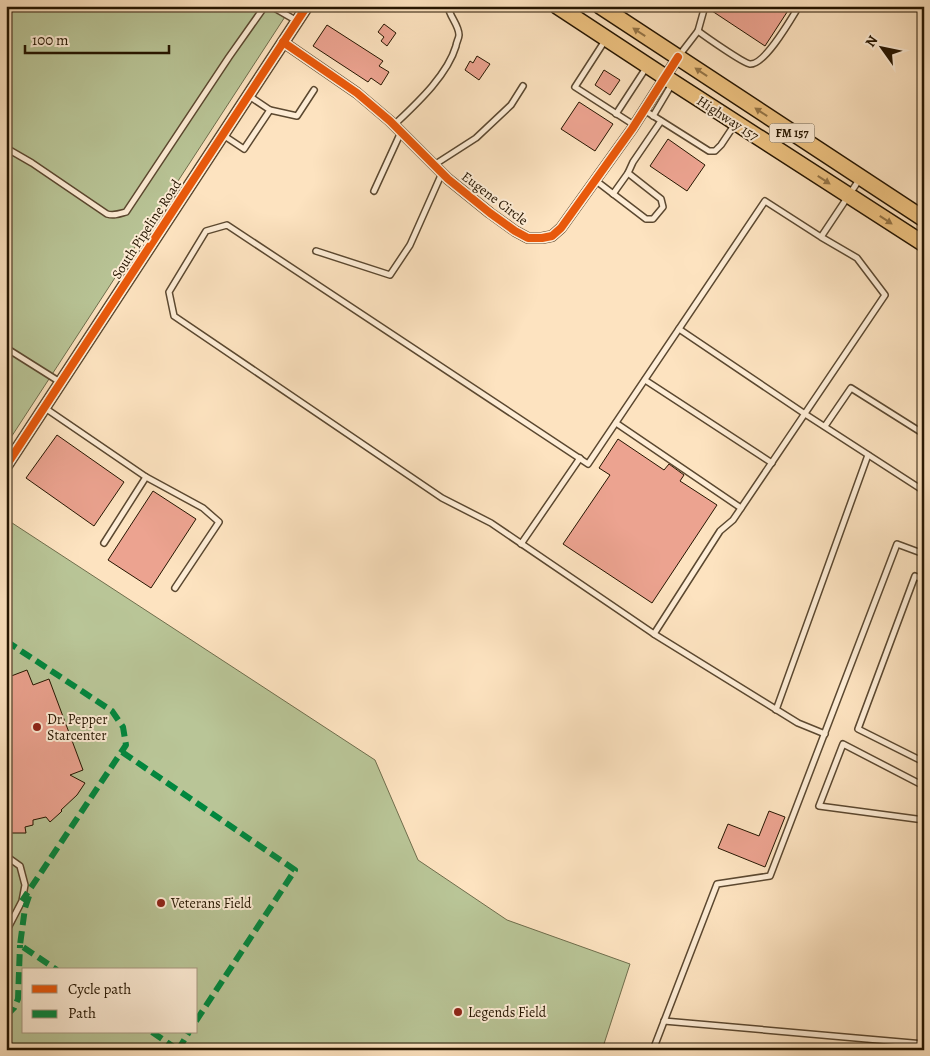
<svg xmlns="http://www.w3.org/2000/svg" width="930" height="1056" font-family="Alegreya,serif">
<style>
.green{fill:#b9c597;stroke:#6f6d4c;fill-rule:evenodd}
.building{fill:#eca390;stroke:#251500}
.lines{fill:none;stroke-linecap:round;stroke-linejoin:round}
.service-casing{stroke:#5b4830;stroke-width:8}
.minor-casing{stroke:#5b4830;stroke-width:12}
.tertiary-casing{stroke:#5b4830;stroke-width:14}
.primary-casing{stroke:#251500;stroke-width:18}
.service{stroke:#feedd6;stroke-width:5}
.minor{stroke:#feedd6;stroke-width:10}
.tertiary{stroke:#feedd6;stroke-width:11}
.primary{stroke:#eec280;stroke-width:15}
.quiet{stroke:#00873e;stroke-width:6;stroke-dasharray:12 6;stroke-linecap:butt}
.cycleway-casing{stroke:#feedd6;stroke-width:11}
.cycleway{stroke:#e8590c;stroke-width:8}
.oneway{fill:#947446}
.poi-dot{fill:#8f2418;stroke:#feedd6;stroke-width:2}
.labels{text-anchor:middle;stroke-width:4;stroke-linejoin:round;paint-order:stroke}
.shield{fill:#feedd6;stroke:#665640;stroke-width:1}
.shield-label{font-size:12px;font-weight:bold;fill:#251500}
.street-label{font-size:14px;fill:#251500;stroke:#feedd6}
.poi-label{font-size:14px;fill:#251500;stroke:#feedd6;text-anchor:start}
</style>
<rect width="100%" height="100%" fill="#fde3c0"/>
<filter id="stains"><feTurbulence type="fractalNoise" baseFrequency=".004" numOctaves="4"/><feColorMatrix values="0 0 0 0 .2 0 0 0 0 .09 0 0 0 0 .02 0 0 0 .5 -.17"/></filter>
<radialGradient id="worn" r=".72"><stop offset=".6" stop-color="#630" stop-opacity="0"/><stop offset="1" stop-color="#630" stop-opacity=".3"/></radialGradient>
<g class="green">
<path d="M 6,6 L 292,6 L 6,445 Z"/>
<path d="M 6,519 L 375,760 L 418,860 L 507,920 L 630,964 L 602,1050 L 6,1050 ZM 24,970 L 196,970 L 196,1032 L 24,1032 Z"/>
</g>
<g class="building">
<path d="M 709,6 L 791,6 L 765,46 L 709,9 Z"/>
<path d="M 384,24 L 396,33 L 387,46 L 381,41 L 384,37 L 378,32 Z"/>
<path d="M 327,25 L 383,61 L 379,66 L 389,72 L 381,85 L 371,78 L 368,82 L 313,46 Z"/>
<path d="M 477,56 L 490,64 L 479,80 L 465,70 L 470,61 L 473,63 Z"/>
<path d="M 604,70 L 620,80 L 610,95 L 595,85 Z"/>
<path d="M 579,102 L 613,124 L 595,151 L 561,129 Z"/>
<path d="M 668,139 L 705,165 L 687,191 L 650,166 Z"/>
<path d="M 57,435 L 124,482 L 94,526 L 26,478 Z"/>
<path d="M 618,439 L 664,470 L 669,464 L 684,475 L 680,481 L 717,505 L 652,603 L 563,544 L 610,475 L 599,468 Z"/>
<path d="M 153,491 L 196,519 L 151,588 L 108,560 Z"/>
<path d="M 27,670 L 33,685 L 49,679 L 83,770 L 70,775 L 85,783 L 77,795 L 61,810 L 62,811 L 60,813 L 50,822 L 46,817 L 33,820 L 33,825 L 25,827 L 26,833 L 6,833 L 6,678 Z"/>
<path d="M 769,811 L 785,817 L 765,867 L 718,848 L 728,824 L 759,836 Z"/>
</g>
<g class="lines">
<defs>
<g id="service">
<path d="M 271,6 L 297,21"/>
<path d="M 676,6 L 679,8"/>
<path d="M 698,31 L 705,6"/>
<path d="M 606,39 L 575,87 L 634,125"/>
<path d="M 678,57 L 698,31 C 706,37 743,63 750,64 C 765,65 791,19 799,6"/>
<path d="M 270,110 L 297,116 L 314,90"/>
<path d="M 644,110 L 709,151 L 715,151 L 721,145 L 735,124"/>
<path d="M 616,114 L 646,68"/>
<path d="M 653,116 L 672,84"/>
<path d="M 394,125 C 416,104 447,76 456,46 C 456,43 459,38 459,35 C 459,25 449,16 448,6"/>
<path d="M 223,135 L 244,149 L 270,110 L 249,96"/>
<path d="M 6,148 L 32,163 L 107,214 C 114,216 119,214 126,212 L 229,57 L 265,6"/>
<path d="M 434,165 L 476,138 L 511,105 L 523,86"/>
<path d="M 595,180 L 646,219 L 653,219 L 663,207 L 661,199 L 628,173 L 633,162 L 661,121"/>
<path d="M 374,191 L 401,132"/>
<path d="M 613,194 L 628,173"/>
<path d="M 821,237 L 857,258 L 885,295 L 733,520 L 720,531 L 654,634 L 491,523 L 442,498 L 174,316 L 169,292 L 206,231 L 227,225 L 588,464 L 765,201 L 821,237 L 859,180"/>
<path d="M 316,251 L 390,275 L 410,245 L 442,173"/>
<path d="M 679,329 L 805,414 L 924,491"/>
<path d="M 6,348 L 60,382"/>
<path d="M 645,380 L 772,463"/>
<path d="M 45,408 L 146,477 L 203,508 L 219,522 L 175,588"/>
<path d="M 616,423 L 741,508"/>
<path d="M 825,426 L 851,388 L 924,434"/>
<path d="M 104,543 L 146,477"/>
<path d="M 521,544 L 580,458"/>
<path d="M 924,580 L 915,576 L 858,729 L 924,762"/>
<path d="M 654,634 L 798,723 L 825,734"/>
<path d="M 776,710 L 868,455"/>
<path d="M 924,786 L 843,744 L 819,806 L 924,820"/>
<path d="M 6,856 L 20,866 L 25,885 L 22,901 L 8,928 L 6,955"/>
<path d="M 664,1021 L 924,1044"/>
<path d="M 653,1050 L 717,884 L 770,876 L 897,544 L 924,554"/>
</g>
<path id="minor" d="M 283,42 L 357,93 L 390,121 L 448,179 L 490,213 L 515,231 L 528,238 L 542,238 L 552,236 L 561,228 L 632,129 L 678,57"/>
<path id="tertiary" d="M 6,466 L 307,6"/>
<g id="primary">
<path d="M 557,6 L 665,77 L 924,244"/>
<path d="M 600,6 L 924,219"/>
</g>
</defs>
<use href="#service" class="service-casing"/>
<use href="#minor" class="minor-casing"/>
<use href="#tertiary" class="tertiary-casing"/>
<use href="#primary" class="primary-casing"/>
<use href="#service" class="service"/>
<use href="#minor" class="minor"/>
<use href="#tertiary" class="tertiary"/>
<use href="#primary" class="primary"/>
<g class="quiet">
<path d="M 6,641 L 112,711 L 123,727 L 126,745 L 22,901"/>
<path d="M 122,752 L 295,870 L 196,1021"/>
<path d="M 29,896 L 25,908 L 20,945 L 57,970"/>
<path d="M 6,1016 L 14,1008 L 18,999 L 20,945"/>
<path d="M 152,1032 L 178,1050"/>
<path d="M 178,1050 L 189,1032"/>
</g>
<defs>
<g id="cycleway">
<path d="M 283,42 L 357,93 L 390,121 L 448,179 L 490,213 L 515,231 L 528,238 L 542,238 L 552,236 L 561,228 L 632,129 L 678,57"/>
<path d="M 6,466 L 307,6"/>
</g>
</defs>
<use href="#cycleway" class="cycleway-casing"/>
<use href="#cycleway" class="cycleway"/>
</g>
<defs><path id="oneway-solid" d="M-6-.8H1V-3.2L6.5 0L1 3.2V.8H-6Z" transform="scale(1.25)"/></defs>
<g class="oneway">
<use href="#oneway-solid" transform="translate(639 32) rotate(-147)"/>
<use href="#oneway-solid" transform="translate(701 72) rotate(-146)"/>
<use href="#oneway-solid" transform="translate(761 112) rotate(-147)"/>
<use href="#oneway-solid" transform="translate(824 180) rotate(33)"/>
<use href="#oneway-solid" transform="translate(886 220) rotate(33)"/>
</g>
<g class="poi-dot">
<circle cx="37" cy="727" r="5"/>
<circle cx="161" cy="903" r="5"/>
<circle cx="458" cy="1012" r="5"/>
</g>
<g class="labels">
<rect class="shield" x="769.5" y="123.5" width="45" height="19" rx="4"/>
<g class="shield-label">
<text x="792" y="137">FM 157</text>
</g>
<g class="street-label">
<text transform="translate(728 118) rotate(33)" y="5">Highway 157</text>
<text transform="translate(495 198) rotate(37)" y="5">Eugene Circle</text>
<text transform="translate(146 229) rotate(-57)" y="5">South Pipeline Road</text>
</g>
<g class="poi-label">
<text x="47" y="724">Dr. Pepper<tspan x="47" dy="16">Starcenter</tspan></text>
<text x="171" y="908">Veterans Field</text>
<text x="468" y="1017">Legends Field</text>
</g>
</g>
<rect width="930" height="1056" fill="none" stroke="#fde3c0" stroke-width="25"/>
<rect x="8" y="8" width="915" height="1041" fill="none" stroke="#251500" stroke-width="2.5"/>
<rect x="12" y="12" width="905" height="1031" fill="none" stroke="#251500"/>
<rect x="22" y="968" width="175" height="65" fill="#feedd6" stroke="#a79780"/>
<rect x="32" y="985" width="25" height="8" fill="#e8590c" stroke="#a79780"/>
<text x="68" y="994" font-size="15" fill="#251500">Cycle path</text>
<rect x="32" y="1010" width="25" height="8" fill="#00873e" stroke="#a79780"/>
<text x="68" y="1018" font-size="15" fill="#251500">Path</text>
<g transform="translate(882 48) rotate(303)" stroke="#feedd6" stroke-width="4" paint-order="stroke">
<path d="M0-4L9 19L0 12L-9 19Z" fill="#251500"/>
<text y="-8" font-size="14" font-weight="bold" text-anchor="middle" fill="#251500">N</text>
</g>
<path d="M25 45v8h144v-8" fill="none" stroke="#251500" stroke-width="2.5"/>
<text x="32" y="45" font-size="15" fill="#251500" stroke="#feedd6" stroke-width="4" paint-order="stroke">100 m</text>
<rect width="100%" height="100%" filter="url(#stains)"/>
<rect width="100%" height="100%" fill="url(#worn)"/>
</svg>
